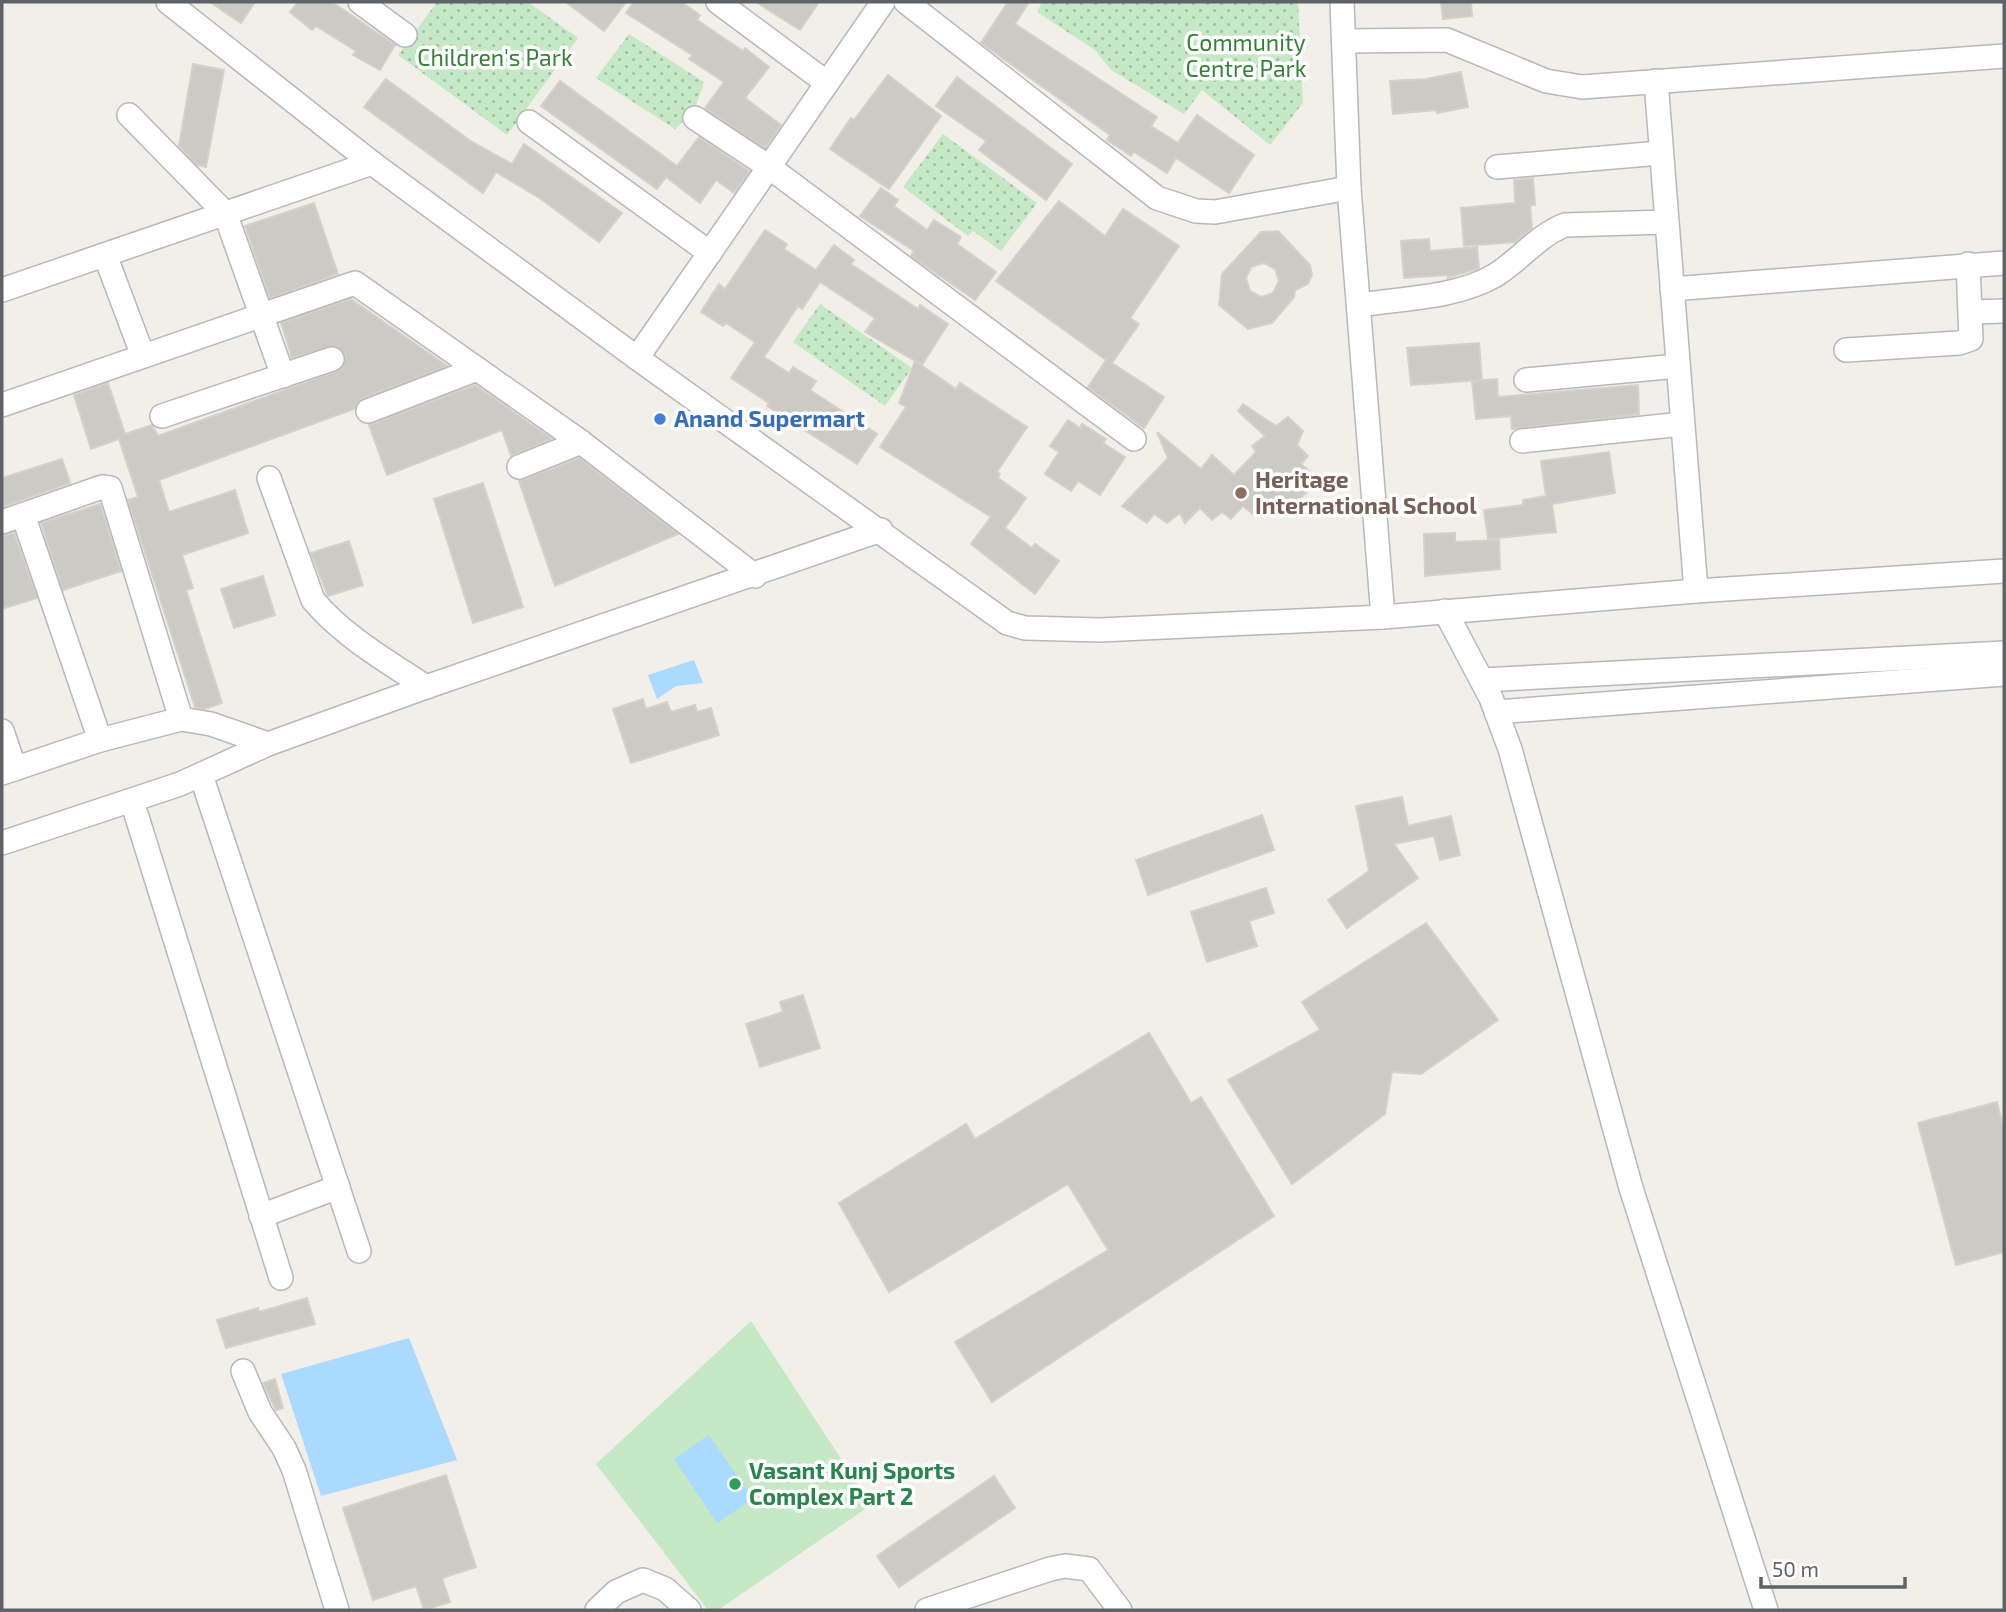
<svg xmlns="http://www.w3.org/2000/svg" width="2006" height="1612" font-family="'Exo 2',sans-serif">
<style>
.grass{fill:url(#grass-dots)}
.pitch{fill:#c5e8c5}
.water{fill:#aadaff}
.building{fill:#cccac5;stroke:#d6d1c6;stroke-width:2;fill-rule:evenodd}
.lines{fill:none;stroke-linecap:round;stroke-linejoin:round}
.minor-casing{stroke:#b5b8bc;stroke-width:26}
.minor{stroke:#fff;stroke-width:23}
.shop-dot{fill:#3f7fe0;stroke:#fff;stroke-width:2.5}
.education-dot{fill:#8d6e63;stroke:#fff;stroke-width:2.5}
.leisure-dot{fill:#2e9e5b;stroke:#fff;stroke-width:2.5}
.labels{text-anchor:middle;stroke-width:7;stroke-linejoin:round;paint-order:stroke}
.park-label{font-size:23px;fill:#348238;stroke:#fff}
.shop-label{font-size:23px;font-weight:bold;fill:#366cbe;stroke:#fff;text-anchor:start}
.education-label{font-size:23px;font-weight:bold;fill:#785e54;stroke:#fff;text-anchor:start}
.leisure-label{font-size:23px;font-weight:bold;fill:#27864d;stroke:#fff;text-anchor:start}
</style>
<defs>
<pattern id="grass-dots" width="8" height="8" patternUnits="userSpaceOnUse" patternTransform="scale(1.75)"><rect width="8" height="8" fill="#c5e8c5"/><path d="M2 2h.1M6 6h.1" fill="none" stroke="#a3c0a4" stroke-width="1.8" stroke-linecap="round"/></pattern>
</defs>
<rect width="100%" height="100%" fill="#f1efe8"/>
<g class="grass">
<path d="M 437,2 L 528,2 L 578,38 L 507,135 L 398,55 Z"/>
<path d="M 1042,2 L 1298,2 L 1303,103 L 1270,145 L 1202,90 L 1184,114 L 1111,70 L 1095,50 L 1037,12 Z"/>
<path d="M 629,34 L 704,82 L 694,111 L 675,129 L 596,78 Z"/>
<path d="M 943,134 L 1037,203 L 1001,251 L 973,231 L 968,236 L 903,187 Z"/>
<path d="M 820,304 L 912,368 L 885,406 L 793,342 Z"/>
</g>
<path class="pitch" d="M 751,1321 L 871,1505 L 718,1610 L 708,1610 L 596,1464 Z"/>
<g class="water">
<path d="M 694,660 L 703,683 L 676,686 L 657,699 L 648,675 Z"/>
<path d="M 409,1338 L 457,1460 L 321,1496 L 281,1374 Z"/>
<path d="M 709,1435 L 753,1499 L 717,1523 L 674,1459 Z"/>
</g>
<g class="building">
<path d="M 210,2 L 255,2 L 241,23 Z"/>
<path d="M 298,2 L 332,2 L 395,45 L 380,70 L 353,55 L 356,51 L 316,26 L 312,30 L 290,12 Z"/>
<path d="M 566,2 L 626,2 L 604,31 Z"/>
<path d="M 634,2 L 681,2 L 700,15 L 697,20 L 743,51 L 745,48 L 769,67 L 745,98 L 781,125 L 765,148 L 705,108 L 724,82 L 689,59 L 692,55 L 626,13 Z"/>
<path d="M 756,2 L 819,2 L 800,30 Z"/>
<path d="M 1008,2 L 1029,2 L 1015,24 L 1157,117 L 1151,126 L 1178,143 L 1197,115 L 1254,155 L 1229,193 L 1176,158 L 1167,173 L 1134,152 L 1131,156 L 1107,140 L 1110,135 L 981,43 Z"/>
<path d="M 1441,2 L 1471,2 L 1472,16 L 1443,19 Z"/>
<path d="M 193,64 L 224,70 L 206,167 L 197,165 L 179,146 Z"/>
<path d="M 1461,72 L 1468,107 L 1437,113 L 1436,110 L 1393,114 L 1390,81 L 1426,79 Z"/>
<path d="M 888,75 L 941,116 L 889,189 L 830,149 L 851,118 L 854,120 Z"/>
<path d="M 957,77 L 1072,164 L 1046,200 L 979,150 L 986,141 L 936,106 Z"/>
<path d="M 386,79 L 472,142 L 512,164 L 524,144 L 622,213 L 599,242 L 541,199 L 496,172 L 483,193 L 364,107 Z"/>
<path d="M 560,81 L 677,166 L 699,137 L 749,171 L 734,193 L 716,180 L 700,203 L 666,177 L 657,189 L 541,106 Z"/>
<path d="M 1533,178 L 1535,205 L 1530,205 L 1532,228 L 1515,242 L 1464,246 L 1461,208 L 1515,203 L 1514,180 Z"/>
<path d="M 881,188 L 898,200 L 894,206 L 927,230 L 934,220 L 961,237 L 957,244 L 996,272 L 975,300 L 911,256 L 914,251 L 860,216 Z"/>
<path d="M 1059,201 L 1105,236 L 1123,209 L 1179,246 L 1130,318 L 1139,324 L 1112,363 L 1164,397 L 1144,428 L 1088,387 L 1106,360 L 996,281 Z"/>
<path d="M 314,203 L 338,274 L 270,298 L 245,226 Z"/>
<path d="M 765,230 L 787,244 L 784,249 L 816,270 L 834,245 L 854,260 L 851,264 L 918,309 L 920,305 L 948,324 L 922,365 L 865,332 L 875,318 L 820,282 L 802,309 L 798,306 L 764,357 L 789,373 L 793,367 L 816,381 L 810,390 L 877,434 L 857,464 L 767,406 L 769,403 L 731,378 L 755,342 L 726,323 L 723,326 L 701,312 L 719,284 L 725,289 Z"/>
<path d="M 1278,231 L 1310,265 L 1312,275 L 1308,284 L 1295,290 L 1294,297 L 1272,323 L 1248,329 L 1219,305 L 1222,274 L 1261,232 ZM 1264,263 L 1275,269 L 1279,281 L 1273,293 L 1261,297 L 1250,291 L 1246,278 L 1251,267 Z"/>
<path d="M 1429,239 L 1430,251 L 1477,247 L 1479,268 L 1448,278 L 1448,275 L 1404,278 L 1401,241 Z"/>
<path d="M 351,299 L 447,366 L 363,398 L 354,409 L 159,480 L 169,512 L 235,490 L 248,533 L 182,555 L 193,588 L 186,590 L 222,703 L 205,709 L 195,707 L 128,500 L 138,497 L 119,439 L 91,449 L 74,395 L 108,383 L 125,434 L 152,425 L 158,436 L 342,369 L 345,355 L 335,346 L 292,358 L 281,323 Z"/>
<path d="M 1479,343 L 1482,380 L 1411,385 L 1407,348 Z"/>
<path d="M 915,361 L 956,389 L 960,383 L 1027,427 L 997,472 L 1000,474 L 998,478 L 1026,498 L 1005,528 L 1032,548 L 1035,544 L 1059,561 L 1035,594 L 971,544 L 991,517 L 880,447 L 906,407 L 899,403 Z"/>
<path d="M 1497,379 L 1498,397 L 1638,385 L 1639,414 L 1512,429 L 1511,416 L 1476,419 L 1472,381 Z"/>
<path d="M 475,385 L 552,439 L 511,456 L 502,430 L 387,475 L 369,425 Z"/>
<path d="M 1243,404 L 1276,426 L 1288,417 L 1303,431 L 1297,445 L 1308,456 L 1301,464 L 1309,471 L 1299,485 L 1307,492 L 1291,507 L 1283,503 L 1279,509 L 1270,504 L 1255,516 L 1243,506 L 1231,519 L 1222,512 L 1212,520 L 1200,508 L 1185,523 L 1180,513 L 1167,523 L 1154,514 L 1147,523 L 1122,506 L 1168,458 L 1157,432 L 1201,469 L 1212,455 L 1234,475 L 1256,452 L 1252,446 L 1265,436 L 1238,411 Z"/>
<path d="M 1068,420 L 1080,428 L 1082,424 L 1106,439 L 1103,443 L 1125,457 L 1100,495 L 1078,481 L 1071,491 L 1045,474 L 1059,452 L 1050,446 Z"/>
<path d="M 1609,452 L 1615,493 L 1552,504 L 1556,532 L 1488,539 L 1484,510 L 1523,505 L 1523,500 L 1546,496 L 1541,461 Z"/>
<path d="M 579,458 L 678,534 L 555,586 L 519,481 Z"/>
<path d="M 62,459 L 70,483 L 2,507 L 2,478 Z"/>
<path d="M 483,483 L 523,607 L 473,623 L 434,499 Z"/>
<path d="M 100,504 L 121,571 L 63,590 L 41,523 Z"/>
<path d="M 14,533 L 37,598 L 2,609 L 2,536 Z"/>
<path d="M 1455,533 L 1455,542 L 1499,540 L 1500,569 L 1425,576 L 1424,534 Z"/>
<path d="M 349,541 L 363,585 L 328,596 L 311,553 Z"/>
<path d="M 263,576 L 275,615 L 234,628 L 221,589 Z"/>
<path d="M 643,699 L 646,709 L 667,702 L 671,712 L 695,705 L 697,712 L 711,708 L 719,735 L 631,763 L 613,709 Z"/>
<path d="M 1402,797 L 1408,826 L 1451,816 L 1460,855 L 1440,860 L 1434,836 L 1394,844 L 1418,878 L 1347,928 L 1328,900 L 1369,871 L 1356,806 Z"/>
<path d="M 1262,815 L 1274,850 L 1148,895 L 1136,860 Z"/>
<path d="M 1266,888 L 1274,913 L 1249,921 L 1257,946 L 1207,962 L 1191,912 Z"/>
<path d="M 1426,923 L 1498,1020 L 1421,1074 L 1392,1072 L 1385,1114 L 1292,1184 L 1228,1080 L 1320,1030 L 1302,1002 Z"/>
<path d="M 803,995 L 820,1048 L 760,1067 L 746,1024 L 783,1012 L 780,1002 Z"/>
<path d="M 1149,1033 L 1191,1103 L 1201,1097 L 1274,1216 L 992,1402 L 955,1342 L 1108,1250 L 1068,1184 L 889,1292 L 839,1203 L 966,1124 L 975,1139 Z"/>
<path d="M 1997,1102 L 2004,1130 L 2004,1252 L 1956,1265 L 1918,1123 Z"/>
<path d="M 307,1298 L 315,1324 L 226,1348 L 217,1320 L 258,1308 L 259,1312 Z"/>
<path d="M 275,1379 L 283,1408 L 276,1410 L 263,1383 Z"/>
<path d="M 446,1475 L 476,1567 L 442,1578 L 450,1602 L 424,1610 L 416,1586 L 373,1600 L 343,1508 Z"/>
<path d="M 994,1476 L 1015,1508 L 899,1587 L 877,1556 Z"/>
</g>
<g class="lines">
<defs>
<g id="minor">
<path d="M 168,2 L 372,163 L 637,358 L 1007,623 L 1025,628 L 1100,630 L 1383,617 L 1696,591 L 2004,571"/>
<path d="M 360,2 L 405,35"/>
<path d="M 718,2 L 827,83"/>
<path d="M 906,2 L 1157,198 L 1196,211 L 1215,212 L 1349,188"/>
<path d="M 1342,2 L 1349,188 L 1383,617"/>
<path d="M 1345,41 L 1447,40 L 1546,81 L 1582,87 L 2004,56"/>
<path d="M 1656,81 L 1696,591"/>
<path d="M 129,115 L 225,213 L 283,376"/>
<path d="M 695,118 L 769,167 L 1134,439"/>
<path d="M 529,122 L 710,253"/>
<path d="M 1497,167 L 1660,153"/>
<path d="M 105,255 L 143,356"/>
<path d="M 1672,289 L 2004,263"/>
<path d="M 2,290 L 372,163"/>
<path d="M 1360,305 C 1404,298 1455,298 1494,276 C 1519,261 1537,236 1565,225 L 1666,222"/>
<path d="M 1972,312 L 2004,311"/>
<path d="M 1846,350 L 1959,343 L 1971,339 L 1968,264"/>
<path d="M 637,358 L 883,2"/>
<path d="M 1526,380 L 1678,366"/>
<path d="M 2,405 L 355,283 L 581,442 L 755,576"/>
<path d="M 368,411 L 477,369"/>
<path d="M 162,416 L 332,359"/>
<path d="M 1522,441 L 1682,424"/>
<path d="M 519,467 L 581,442"/>
<path d="M 269,478 L 313,600 C 343,636 387,661 426,687"/>
<path d="M 23,515 L 100,740"/>
<path d="M 2,522 L 102,487 L 110,488 L 181,719"/>
<path d="M 1445,611 L 1491,698 L 1510,749 L 1631,1188 L 1766,1610"/>
<path d="M 1482,680 L 2004,653"/>
<path d="M 1496,712 L 2004,674"/>
<path d="M 2,731 L 15,769"/>
<path d="M 2,773 L 100,740 L 181,719 L 211,724 L 268,744"/>
<path d="M 201,775 L 359,1251"/>
<path d="M 132,801 L 281,1278"/>
<path d="M 2,843 L 180,784 L 268,744 L 426,687 L 881,530"/>
<path d="M 261,1216 L 338,1187"/>
<path d="M 243,1371 L 260,1412 L 284,1448 L 294,1470 L 337,1610"/>
<path d="M 597,1610 L 616,1592 L 643,1580 L 665,1589 L 689,1610"/>
<path d="M 927,1610 L 1050,1569 L 1065,1566 L 1089,1569 L 1120,1610"/>
</g>
</defs>
<use href="#minor" class="minor-casing"/>
<use href="#minor" class="minor"/>
</g>
<circle class="shop-dot" cx="660" cy="419" r="7"/>
<circle class="education-dot" cx="1241" cy="493" r="7"/>
<circle class="leisure-dot" cx="735" cy="1484" r="7"/>
<g class="labels">
<g class="park-label">
<text x="1246" y="51">Community<tspan x="1246" dy="26">Centre Park</tspan></text>
<text x="495" y="66">Children's Park</text>
</g>
<g class="shop-label">
<text x="674" y="427">Anand Supermart</text>
</g>
<g class="education-label">
<text x="1255" y="488">Heritage<tspan x="1255" dy="26">International School</tspan></text>
</g>
<g class="leisure-label">
<text x="749" y="1479">Vasant Kunj Sports<tspan x="749" dy="26">Complex Part 2</tspan></text>
</g>
</g>
<rect width="2006" height="1612" fill="none" stroke="#5f6368" stroke-width="7"/>
<path d="M1761 1577v10h144v-10" fill="none" stroke="#5f6368" stroke-width="3.5"/>
<text x="1772" y="1577" font-size="21" fill="#5f6368" stroke="#ffffff" stroke-width="5" paint-order="stroke">50 m</text>
</svg>
